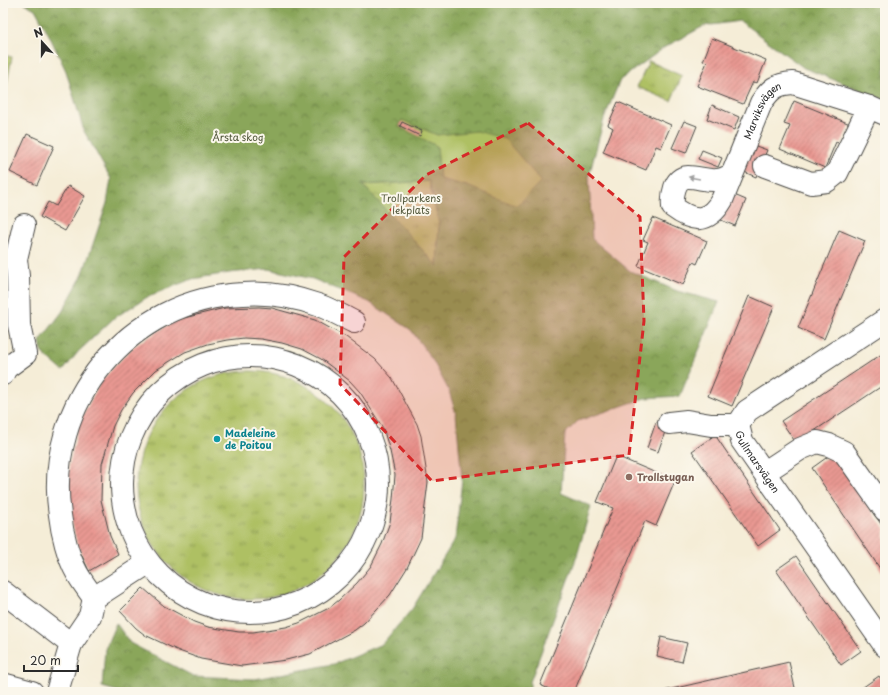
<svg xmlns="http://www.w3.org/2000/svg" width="888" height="695" font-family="'Playpen Sans',sans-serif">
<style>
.grass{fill:url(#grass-tufts);stroke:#6c7648}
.forest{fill:url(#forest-crowns);stroke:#5a6842;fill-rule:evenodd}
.garden{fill:#aec064;stroke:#6c7648}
.building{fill:url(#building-hatch)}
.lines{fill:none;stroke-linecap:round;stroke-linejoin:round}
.minor-casing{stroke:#494845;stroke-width:24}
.minor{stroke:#fff;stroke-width:22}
.oneway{fill:#a0a0a0}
.marked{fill:#d62828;fill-opacity:0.2;stroke:#d62828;stroke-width:3;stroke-dasharray:8 5;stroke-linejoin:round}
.culture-dot{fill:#0f9aa8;stroke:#fbf7ec;stroke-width:1.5}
.education-dot{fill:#8d6e63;stroke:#fbf7ec;stroke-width:1.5}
.labels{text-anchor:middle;stroke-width:4;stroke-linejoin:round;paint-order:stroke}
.street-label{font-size:10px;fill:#2b2b2b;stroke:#fbf7ec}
.park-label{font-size:10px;fill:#52583c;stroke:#fbf7ec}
.culture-label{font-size:10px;font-weight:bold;fill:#0d838f;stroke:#fbf7ec;text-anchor:start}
.education-label{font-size:10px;font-weight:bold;fill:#785e54;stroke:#fbf7ec;text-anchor:start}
</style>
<defs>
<pattern id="grass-tufts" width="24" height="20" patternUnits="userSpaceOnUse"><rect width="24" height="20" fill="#aec064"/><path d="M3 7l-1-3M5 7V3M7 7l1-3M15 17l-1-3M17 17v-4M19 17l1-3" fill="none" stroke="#8e9c53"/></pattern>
<pattern id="forest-crowns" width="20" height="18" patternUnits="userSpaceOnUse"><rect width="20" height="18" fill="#8aa65a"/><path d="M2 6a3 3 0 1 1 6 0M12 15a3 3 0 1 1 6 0" fill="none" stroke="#71874b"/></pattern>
<pattern id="building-hatch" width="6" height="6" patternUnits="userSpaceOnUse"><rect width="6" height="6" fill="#e99892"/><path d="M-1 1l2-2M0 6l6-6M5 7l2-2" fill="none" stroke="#bd7c77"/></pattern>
</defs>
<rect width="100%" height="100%" fill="#fbf7ec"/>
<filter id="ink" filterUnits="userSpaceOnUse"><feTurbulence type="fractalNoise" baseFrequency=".025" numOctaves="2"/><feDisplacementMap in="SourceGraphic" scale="8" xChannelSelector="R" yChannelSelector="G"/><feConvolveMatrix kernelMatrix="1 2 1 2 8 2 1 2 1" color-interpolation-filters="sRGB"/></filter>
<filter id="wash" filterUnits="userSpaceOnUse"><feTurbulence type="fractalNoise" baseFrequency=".012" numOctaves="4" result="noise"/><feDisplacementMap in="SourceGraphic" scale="16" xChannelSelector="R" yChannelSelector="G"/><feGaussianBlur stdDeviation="0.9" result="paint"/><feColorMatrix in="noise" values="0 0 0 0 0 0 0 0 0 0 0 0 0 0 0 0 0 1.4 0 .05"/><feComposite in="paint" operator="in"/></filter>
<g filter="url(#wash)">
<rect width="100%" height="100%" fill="#f5edd7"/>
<g class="grass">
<path d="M 649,61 L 682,76 L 671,101 L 637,87 Z"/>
<path d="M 429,181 L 439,223 L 437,267 L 362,185 Z"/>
<circle cx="250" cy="485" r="114"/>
</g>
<path class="forest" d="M 24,3 L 885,3 L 885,100 L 804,68 L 740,21 L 704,26 L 665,47 L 620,80 L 604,119 L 589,176 L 592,239 L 630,271 L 677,291 L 719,302 L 680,396 L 645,398 L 578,421 L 565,434 L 561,493 L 591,506 L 577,556 L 530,682 L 530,692 L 120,692 L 102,687 L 105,649 L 116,623 L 130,643 L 193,676 L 255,679 L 334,664 L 382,644 L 412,609 L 455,539 L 462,480 L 456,414 L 449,391 L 433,361 L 411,330 L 369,302 L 313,279 L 268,269 L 229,273 L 192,279 L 149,296 L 114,318 L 78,352 L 63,371 L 42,353 L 40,341 L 62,312 L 82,276 L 107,203 L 111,179 L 84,131 L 66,71 L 48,33 L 35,9 ZM 402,120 L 437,135 L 477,131 L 467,186 L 440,179 L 437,146 L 399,127 ZM 429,181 L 439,223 L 437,266 L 363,185 Z"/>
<g class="garden">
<path d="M 3,55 L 12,57 L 3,104 Z"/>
<path d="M 402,120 L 437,135 L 477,131 L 505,139 L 541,181 L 517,206 L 467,186 L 440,179 L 437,146 L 399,127 Z"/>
</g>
<g id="blocks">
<g class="building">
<path d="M 712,38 L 766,60 L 757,83 L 753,82 L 743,104 L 697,86 L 707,62 L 703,61 Z"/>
<path d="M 794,101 L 850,124 L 841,144 L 836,142 L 825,168 L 780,149 L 790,126 L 784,124 Z"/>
<path d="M 618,102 L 671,125 L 661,148 L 656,146 L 646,170 L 603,152 L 613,128 L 608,125 Z"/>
<path d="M 712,105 L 739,117 L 734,130 L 707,119 Z"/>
<path d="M 684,121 L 697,126 L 686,153 L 672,148 Z"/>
<path d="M 402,122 L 422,131 L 420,136 L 400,126 Z"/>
<path d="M 27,134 L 54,146 L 37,185 L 10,172 Z"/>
<path d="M 753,145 L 767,150 L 756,177 L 742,171 Z"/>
<path d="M 702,150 L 722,158 L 718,167 L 698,159 Z"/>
<path d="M 68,186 L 85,196 L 65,231 L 40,217 L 48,202 L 56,206 Z"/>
<path d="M 732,194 L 746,200 L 735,226 L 721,220 Z"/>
<path d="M 653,218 L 707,241 L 697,264 L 693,262 L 683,285 L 638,266 L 648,242 L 643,240 Z"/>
<path d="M 839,230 L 865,241 L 824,339 L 798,328 Z"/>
<path d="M 749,296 L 774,307 L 732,406 L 708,396 Z"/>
<path d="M 259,307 L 272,308 L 315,320 L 346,337 L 375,359 L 384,369 L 392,378 L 417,424 L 421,436 L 428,482 L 421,538 L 407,568 L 390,595 L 364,623 L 355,630 L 310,654 L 286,660 L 242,666 L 201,659 L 179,651 L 145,635 L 136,628 L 120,611 L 143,588 L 164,606 L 194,622 L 208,627 L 239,632 L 253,632 L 286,627 L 299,623 L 329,608 L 339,600 L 357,583 L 371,566 L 382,544 L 390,522 L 393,499 L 395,475 L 390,451 L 383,428 L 360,392 L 350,381 L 321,359 L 302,349 L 282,343 L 261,339 L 244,338 L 227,340 L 208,344 L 185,352 L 172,360 L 156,370 L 133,393 L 121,410 L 113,426 L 102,464 L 101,500 L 110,536 L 118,554 L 89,571 L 77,545 L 69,511 L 69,465 L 79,422 L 101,381 L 133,347 L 171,323 L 184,318 L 225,308 Z"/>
<path d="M 885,352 L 885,384 L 796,443 L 781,421 Z"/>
<path d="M 656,422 L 667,426 L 658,452 L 647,448 Z"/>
<path d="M 715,435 L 780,530 L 758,546 L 692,451 Z"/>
<path d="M 833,453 L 885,530 L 885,576 L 812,468 Z"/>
<path d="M 616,456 L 675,481 L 656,526 L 645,521 L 574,692 L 556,692 L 540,685 L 613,508 L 597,502 Z"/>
<path d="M 796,556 L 861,651 L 841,665 L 776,570 Z"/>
<path d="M 661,637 L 687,643 L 682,662 L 657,656 Z"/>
<path d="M 789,662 L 796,692 L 663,692 L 663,691 Z"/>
<path d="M 879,676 L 885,685 L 885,692 L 860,692 L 859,690 Z"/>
</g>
</g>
</g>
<g filter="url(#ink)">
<use href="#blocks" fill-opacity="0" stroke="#494845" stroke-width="1"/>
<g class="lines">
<defs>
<g id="minor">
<path d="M 765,166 L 811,183 L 827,181 L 837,173 L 869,107"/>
<path id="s1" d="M 731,175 C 727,177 721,180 717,180 C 707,181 698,177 688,177 C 674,177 672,196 673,207 C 693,222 708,224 722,200 L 761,103 C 770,89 776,84 793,83 L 869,107 L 885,114"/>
<path id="s2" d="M 885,320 L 747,411 L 738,425 L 742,441 L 885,646"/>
<circle cx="250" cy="484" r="128"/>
<path d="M 3,374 L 6,368 L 25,354 L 19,325 L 18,276 L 16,259 L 24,225"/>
<path d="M 669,423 L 687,421 L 711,425 L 738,425"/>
<path d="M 765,472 L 800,449 L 817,442 L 829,445 L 844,452 L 885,510"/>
<path d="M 3,592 L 71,644 L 57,692"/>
<path d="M 94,598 C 88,590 82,582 77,573 C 68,557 62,533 60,515 C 43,403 130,298 243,294 C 268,292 295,297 318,305 C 330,309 342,316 354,322"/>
<path d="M 71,644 L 90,616 L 94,598 L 148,563"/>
<path d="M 3,684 L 32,692"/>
</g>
</defs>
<use href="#minor" class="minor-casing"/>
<use href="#minor" class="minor"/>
</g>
<defs><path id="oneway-solid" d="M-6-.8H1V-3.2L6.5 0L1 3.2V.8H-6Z"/></defs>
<use class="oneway" href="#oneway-solid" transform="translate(694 178) rotate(-170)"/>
</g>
<path class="marked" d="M 528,123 L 640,217 L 644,321 L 629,455 L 432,481 L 340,384 L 344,257 L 426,175 Z"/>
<circle class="culture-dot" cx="217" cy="439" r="4"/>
<circle class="education-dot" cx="629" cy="477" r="4"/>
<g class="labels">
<g class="street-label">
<text dy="4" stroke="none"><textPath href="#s1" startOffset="240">Marviksvägen</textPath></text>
<text dy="4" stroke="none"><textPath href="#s2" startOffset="224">Gullmarsvägen</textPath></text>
</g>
<g class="park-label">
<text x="238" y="141">Årsta skog</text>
<text x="411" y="202">Trollparkens<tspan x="411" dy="12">lekplats</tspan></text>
</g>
<g class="culture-label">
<text x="225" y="437">Madeleine<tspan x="225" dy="12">de Poitou</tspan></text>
</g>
<g class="education-label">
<text x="637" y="481">Trollstugan</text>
</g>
</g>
<rect width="888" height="695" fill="none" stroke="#fbf7ec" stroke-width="16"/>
<g transform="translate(42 42) rotate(339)" stroke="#fbf7ec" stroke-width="3" paint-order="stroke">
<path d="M0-3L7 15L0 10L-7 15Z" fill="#2b2b2b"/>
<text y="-6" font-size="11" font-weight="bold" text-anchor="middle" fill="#2b2b2b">N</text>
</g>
<path d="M24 665v6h54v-6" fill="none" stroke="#2b2b2b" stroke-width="2"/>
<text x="30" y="665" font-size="12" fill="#2b2b2b" stroke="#fbf7ec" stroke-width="3" paint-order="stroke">20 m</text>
</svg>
